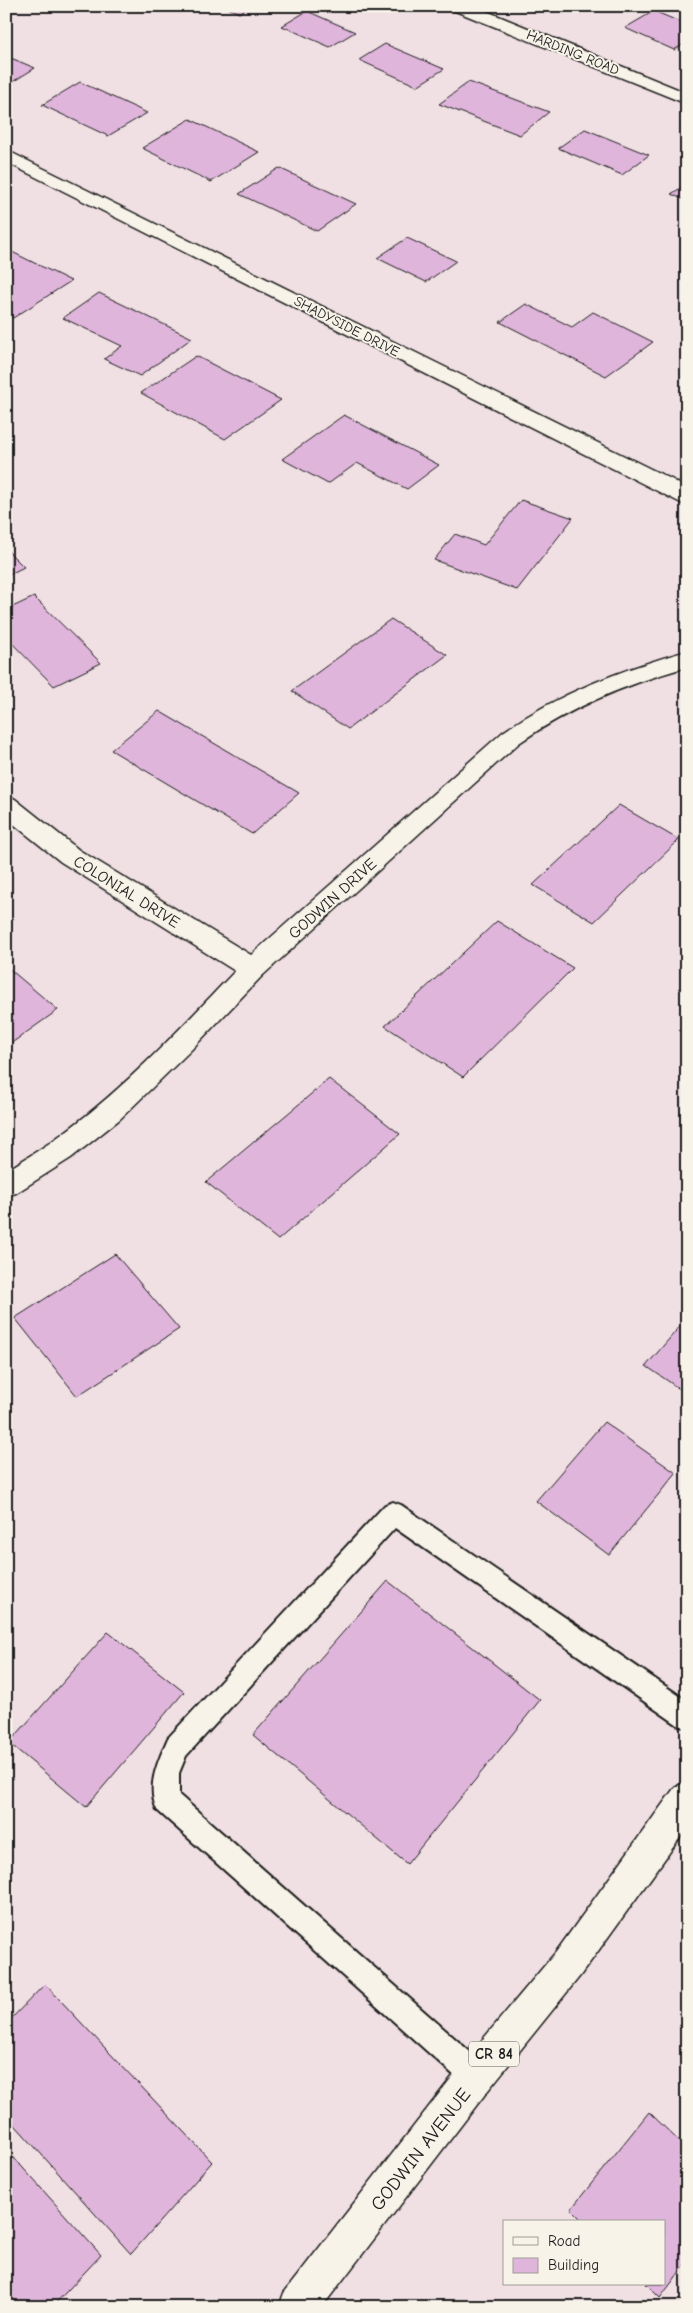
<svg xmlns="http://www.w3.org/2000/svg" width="693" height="2313" font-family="'Comic Neue',sans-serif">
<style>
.building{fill:#e0b5dc;stroke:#1c1c1c}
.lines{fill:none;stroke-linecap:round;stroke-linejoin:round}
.lane-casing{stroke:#1c1c1c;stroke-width:4}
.street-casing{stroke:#1c1c1c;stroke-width:3}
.primary-casing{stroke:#1c1c1c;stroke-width:3}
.lane{fill:#f7f3e8;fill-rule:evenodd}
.street{fill:#f7f3e8;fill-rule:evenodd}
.primary{fill:#f7f3e8;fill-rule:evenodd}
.labels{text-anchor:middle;stroke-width:4;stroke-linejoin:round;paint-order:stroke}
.far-street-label{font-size:14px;fill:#1c1c1c;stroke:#f7f3e8}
.shield{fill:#f7f3e8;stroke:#5e5c59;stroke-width:1}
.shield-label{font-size:15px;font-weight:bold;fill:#1c1c1c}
.street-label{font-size:16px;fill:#1c1c1c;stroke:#f7f3e8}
.near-street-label{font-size:19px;fill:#1c1c1c;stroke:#f7f3e8}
</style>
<rect width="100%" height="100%" fill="#f0e0e4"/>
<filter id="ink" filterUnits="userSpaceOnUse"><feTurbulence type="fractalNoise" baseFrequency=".02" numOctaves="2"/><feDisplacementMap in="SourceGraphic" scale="10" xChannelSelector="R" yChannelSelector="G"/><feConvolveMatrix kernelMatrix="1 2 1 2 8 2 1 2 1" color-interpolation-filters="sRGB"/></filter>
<g filter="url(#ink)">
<g class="building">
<path d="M 224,6 L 251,6 L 239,13 Z"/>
<path d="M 307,11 L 355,32 L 330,47 L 282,26 Z"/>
<path d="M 654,11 L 687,25 L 687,42 L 674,50 L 625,28 Z"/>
<path d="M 385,44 L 444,69 L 417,86 L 359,60 Z"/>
<path d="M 6,56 L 35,68 L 6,86 Z"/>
<path d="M 80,82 L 147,113 L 108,136 L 42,105 Z"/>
<path d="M 469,82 L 549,112 L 520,135 L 439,104 Z"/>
<path d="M 190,119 L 259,152 L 211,182 L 142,148 Z"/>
<path d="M 585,129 L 649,155 L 622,175 L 558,148 Z"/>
<path d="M 279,168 L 356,204 L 317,231 L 239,194 Z"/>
<path d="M 687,184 L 687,201 L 671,194 Z"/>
<path d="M 407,238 L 456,261 L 426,282 L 377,258 Z"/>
<path d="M 6,249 L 71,281 L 13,318 L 6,315 L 6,290 L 8,289 L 6,288 Z"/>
<path d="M 99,293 L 192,338 L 140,376 L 104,359 L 122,346 L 63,318 Z"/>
<path d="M 526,304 L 572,327 L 593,312 L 653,342 L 606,376 L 500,322 Z"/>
<path d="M 196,356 L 281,400 L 225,439 L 141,393 Z"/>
<path d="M 344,415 L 439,465 L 407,489 L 357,463 L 328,484 L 282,459 Z"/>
<path d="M 521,500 L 573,518 L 517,590 L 434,560 L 455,534 L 484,545 Z"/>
<path d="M 6,549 L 24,567 L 6,576 Z"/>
<path d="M 34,597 L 101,663 L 54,686 L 6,637 L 6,610 Z"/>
<path d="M 391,619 L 447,655 L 348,729 L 292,691 Z"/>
<path d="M 159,711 L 299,793 L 252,834 L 111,750 Z"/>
<path d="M 619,805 L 679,840 L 594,922 L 533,885 Z"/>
<path d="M 497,921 L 573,968 L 463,1077 L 385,1026 Z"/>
<path d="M 6,966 L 58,1010 L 6,1047 Z"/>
<path d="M 329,1079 L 400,1134 L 278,1240 L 206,1182 Z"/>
<path d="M 115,1254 L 179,1329 L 77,1396 L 15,1318 Z"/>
<path d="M 687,1318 L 687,1394 L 646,1366 Z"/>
<path d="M 604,1422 L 676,1473 L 609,1555 L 536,1501 Z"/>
<path d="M 388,1581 L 540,1700 L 407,1864 L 253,1735 Z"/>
<path d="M 108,1632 L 184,1692 L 86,1807 L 9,1743 Z"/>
<path d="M 45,1984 L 212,2162 L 131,2254 L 6,2115 L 6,2024 Z"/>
<path d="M 649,2112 L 687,2149 L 687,2262 L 660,2298 L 646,2284 L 664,2284 L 664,2222 L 584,2222 L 571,2209 Z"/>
<path d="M 6,2149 L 101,2255 L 52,2307 L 6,2307 Z"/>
</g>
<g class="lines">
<defs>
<path id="lane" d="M 393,1502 L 401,1505 L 687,1701 L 687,1728 L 678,1725 L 395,1528 L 186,1756 L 179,1773 L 179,1795 L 486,2066 L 490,2076 L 486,2086 L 476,2090 L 466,2086 L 157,1810 C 146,1785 158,1762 168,1738 L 385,1505 Z"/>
<g id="street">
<path d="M 451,6 L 474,6 L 687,93 L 687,104 L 453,10 Z"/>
<path d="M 6,150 L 673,480 L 687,489 L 687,506 L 6,162 Z"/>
<path d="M 687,651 L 687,667 C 626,684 571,707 519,743 L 262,976 L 191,1050 L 120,1119 L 71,1158 L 16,1193 L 6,1196 L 6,1171 C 21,1161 37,1152 51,1142 C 120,1094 178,1031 235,971 L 61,862 L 6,818 L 6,796 L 15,799 L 79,850 L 251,955 L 503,732 C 560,693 620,670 687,651 Z"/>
</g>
<path id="primary" d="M 687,1782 L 687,1828 L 580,1976 L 489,2089 L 322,2307 L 279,2307 L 284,2293 L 463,2063 L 556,1952 L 675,1787 Z"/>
</defs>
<use href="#lane" class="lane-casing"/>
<use href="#street" class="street-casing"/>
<use href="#primary" class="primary-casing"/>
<use href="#lane" class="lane"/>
<use href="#street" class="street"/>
<use href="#primary" class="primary"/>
</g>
</g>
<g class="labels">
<g class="far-street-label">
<text transform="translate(573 52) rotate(22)" y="5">HARDING ROAD</text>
<text transform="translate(347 326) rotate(27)" y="5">SHADYSIDE DRIVE</text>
</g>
<rect class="shield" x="469" y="2041.5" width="50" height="25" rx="4"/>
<g class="shield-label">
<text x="494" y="2059">CR 84</text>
</g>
<g class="street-label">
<text transform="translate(127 891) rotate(32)" y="6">COLONIAL DRIVE</text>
<text transform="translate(332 898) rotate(-42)" y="6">GODWIN DRIVE</text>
</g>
<g class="near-street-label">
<text transform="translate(420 2149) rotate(-52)" y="7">GODWIN AVENUE</text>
</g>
</g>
<rect width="693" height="2313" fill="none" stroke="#f7f3e8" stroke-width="25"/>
<rect x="12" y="12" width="668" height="2288" fill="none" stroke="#1c1c1c" stroke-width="2" filter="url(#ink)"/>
<rect x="503" y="2220" width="162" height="65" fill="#f7f3e8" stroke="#9f9d96"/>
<rect x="513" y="2237" width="25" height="8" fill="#f7f3e8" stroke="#9f9d96"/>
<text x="548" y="2246" font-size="15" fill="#1c1c1c">Road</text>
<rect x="513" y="2258" width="25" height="15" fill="#e0b5dc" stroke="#9f9d96"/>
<text x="548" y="2270" font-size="15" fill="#1c1c1c">Building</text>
</svg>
